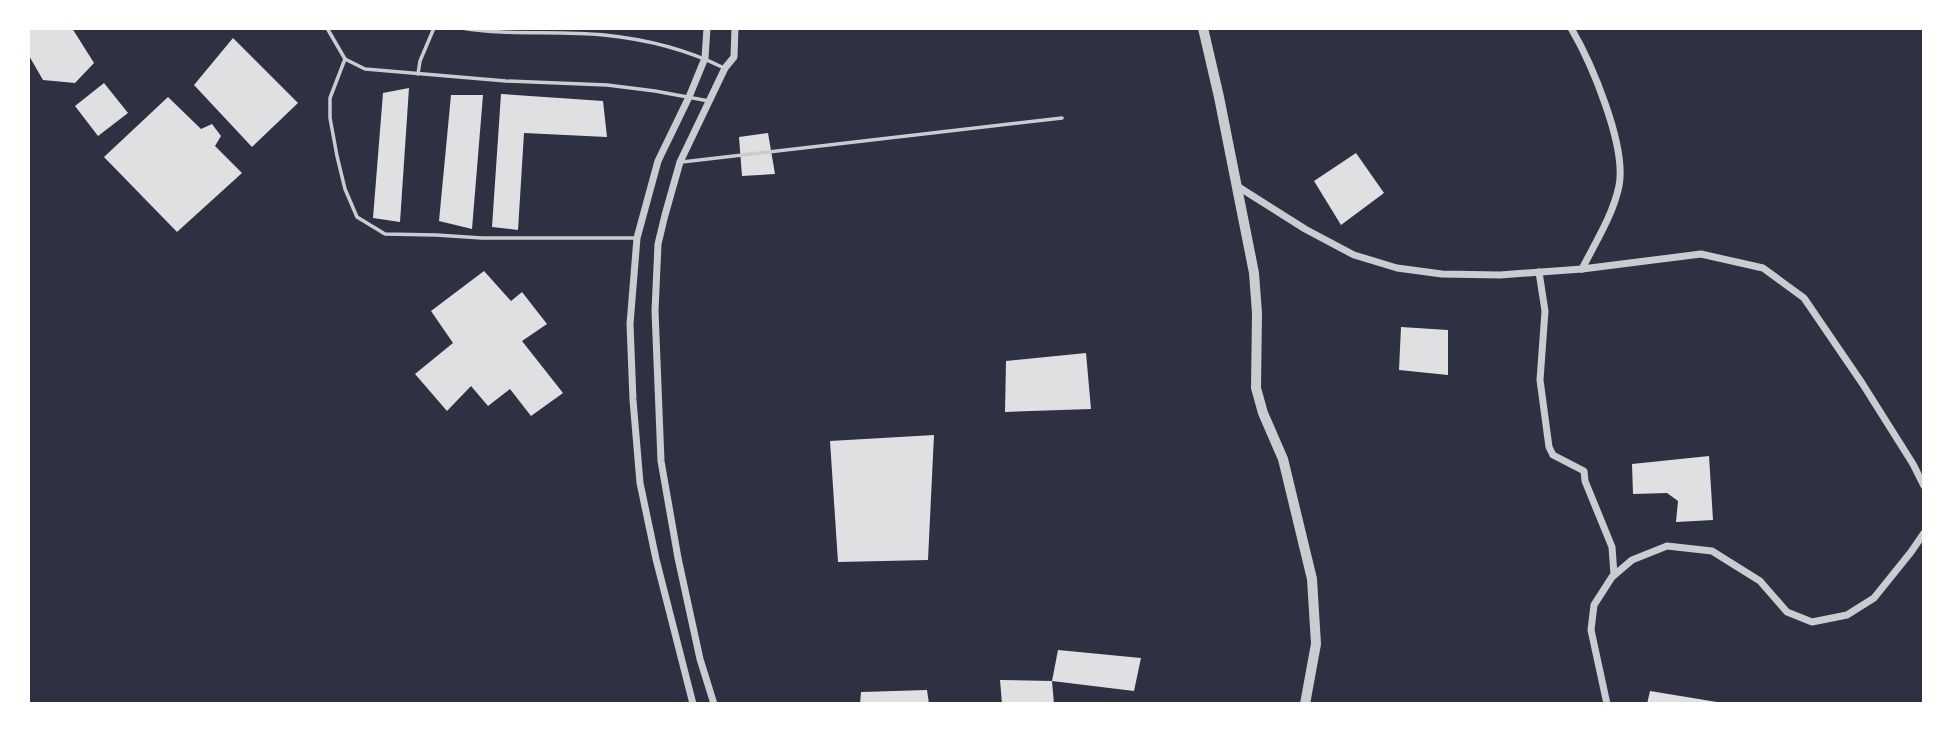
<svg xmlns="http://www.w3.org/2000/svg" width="1952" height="732" font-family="Arial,sans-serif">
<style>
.building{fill:#e0e0e3}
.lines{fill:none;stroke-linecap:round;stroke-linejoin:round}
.service{stroke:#caccd0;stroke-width:3.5}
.minor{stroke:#caccd0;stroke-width:7}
.tertiary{stroke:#caccd0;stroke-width:10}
</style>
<rect width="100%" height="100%" fill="#2d3142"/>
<g class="building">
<path d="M 28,28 L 72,28 L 94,63 L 75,83 L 43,80 L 28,54 Z"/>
<path d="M 233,38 L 298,103 L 252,147 L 194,85 Z"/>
<path d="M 104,83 L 128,113 L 98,136 L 75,106 Z"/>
<path d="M 409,88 L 400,222 L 373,218 L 383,93 Z"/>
<path d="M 501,94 L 603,101 L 607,137 L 524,133 L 518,230 L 492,227 Z"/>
<path d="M 451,95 L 483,95 L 472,229 L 439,221 Z"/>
<path d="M 168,97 L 201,129 L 212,124 L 221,136 L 215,146 L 242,173 L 177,232 L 104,157 Z"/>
<path d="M 768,133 L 775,174 L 742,176 L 739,137 Z"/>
<path d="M 1356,153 L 1384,193 L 1341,225 L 1314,181 Z"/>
<path d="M 484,271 L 511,301 L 522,292 L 547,324 L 522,341 L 563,393 L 531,416 L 510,389 L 488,406 L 471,386 L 447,411 L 415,374 L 453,343 L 431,311 Z"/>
<path d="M 1401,327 L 1448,330 L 1448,375 L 1399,370 Z"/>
<path d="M 1086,353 L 1091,409 L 1005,412 L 1006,361 Z"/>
<path d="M 934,435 L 928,560 L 838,562 L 830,441 Z"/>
<path d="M 1709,456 L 1713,520 L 1676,522 L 1678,501 L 1667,493 L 1633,494 L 1632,464 Z"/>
<path d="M 1058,650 L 1141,658 L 1134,691 L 1052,681 Z"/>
<path d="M 1000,680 L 1052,681 L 1054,704 L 1002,704 Z"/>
<path d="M 927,690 L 929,704 L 860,704 L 861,692 Z"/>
<path d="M 1650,691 L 1723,703 L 1722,704 L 1647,704 Z"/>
</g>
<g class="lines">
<g class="service">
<path d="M 327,28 L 345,59 L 365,69 L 506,81 L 607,85 L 655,91 L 709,101"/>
<path d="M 462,28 C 509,36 557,30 604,35 C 644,39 688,50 724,68"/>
<path d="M 345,59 L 330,98 L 330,118 L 337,156 L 345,189 L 357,217 L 385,234 L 436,235 L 482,238 L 636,238"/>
<path d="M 418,74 L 420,61 L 434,28"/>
<path d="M 682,162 L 1062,118"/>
</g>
<g class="minor">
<path d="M 1571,28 C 1591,62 1627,146 1619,186 C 1613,215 1595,243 1582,269"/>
<path d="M 1237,186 L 1305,229 L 1354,255 L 1397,268 L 1442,274 L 1500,275 L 1582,269 L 1701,254 L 1763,268 L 1804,298 L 1862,383 L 1913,464 L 1924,486"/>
<path d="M 1539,272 L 1545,311 L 1540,380 L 1549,447 L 1553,455 L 1584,471 L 1585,481 L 1612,547 L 1614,575"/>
<path d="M 693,704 L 656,559 L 640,483 L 633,400 L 630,324 L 637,238 L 658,161 L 689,97 L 705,58 L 707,28"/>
<path d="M 714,704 L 700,659 L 678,558 L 661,461 L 655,311 L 658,244 L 665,215 L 680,162 L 725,68 L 734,57 L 735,28"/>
<path d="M 1607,704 L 1591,630 L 1594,605 L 1612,577 L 1632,560 L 1667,546 L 1712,551 L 1760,581 L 1787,612 L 1812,622 L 1847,615 L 1874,598 L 1911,552 L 1924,533"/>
</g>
<path class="tertiary" d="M 1203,28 L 1219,97 L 1254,273 L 1257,313 L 1256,388 L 1263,413 L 1283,459 L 1312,579 L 1316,644 L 1305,704"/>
</g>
<rect width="1952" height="732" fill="none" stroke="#ffffff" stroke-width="60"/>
</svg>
